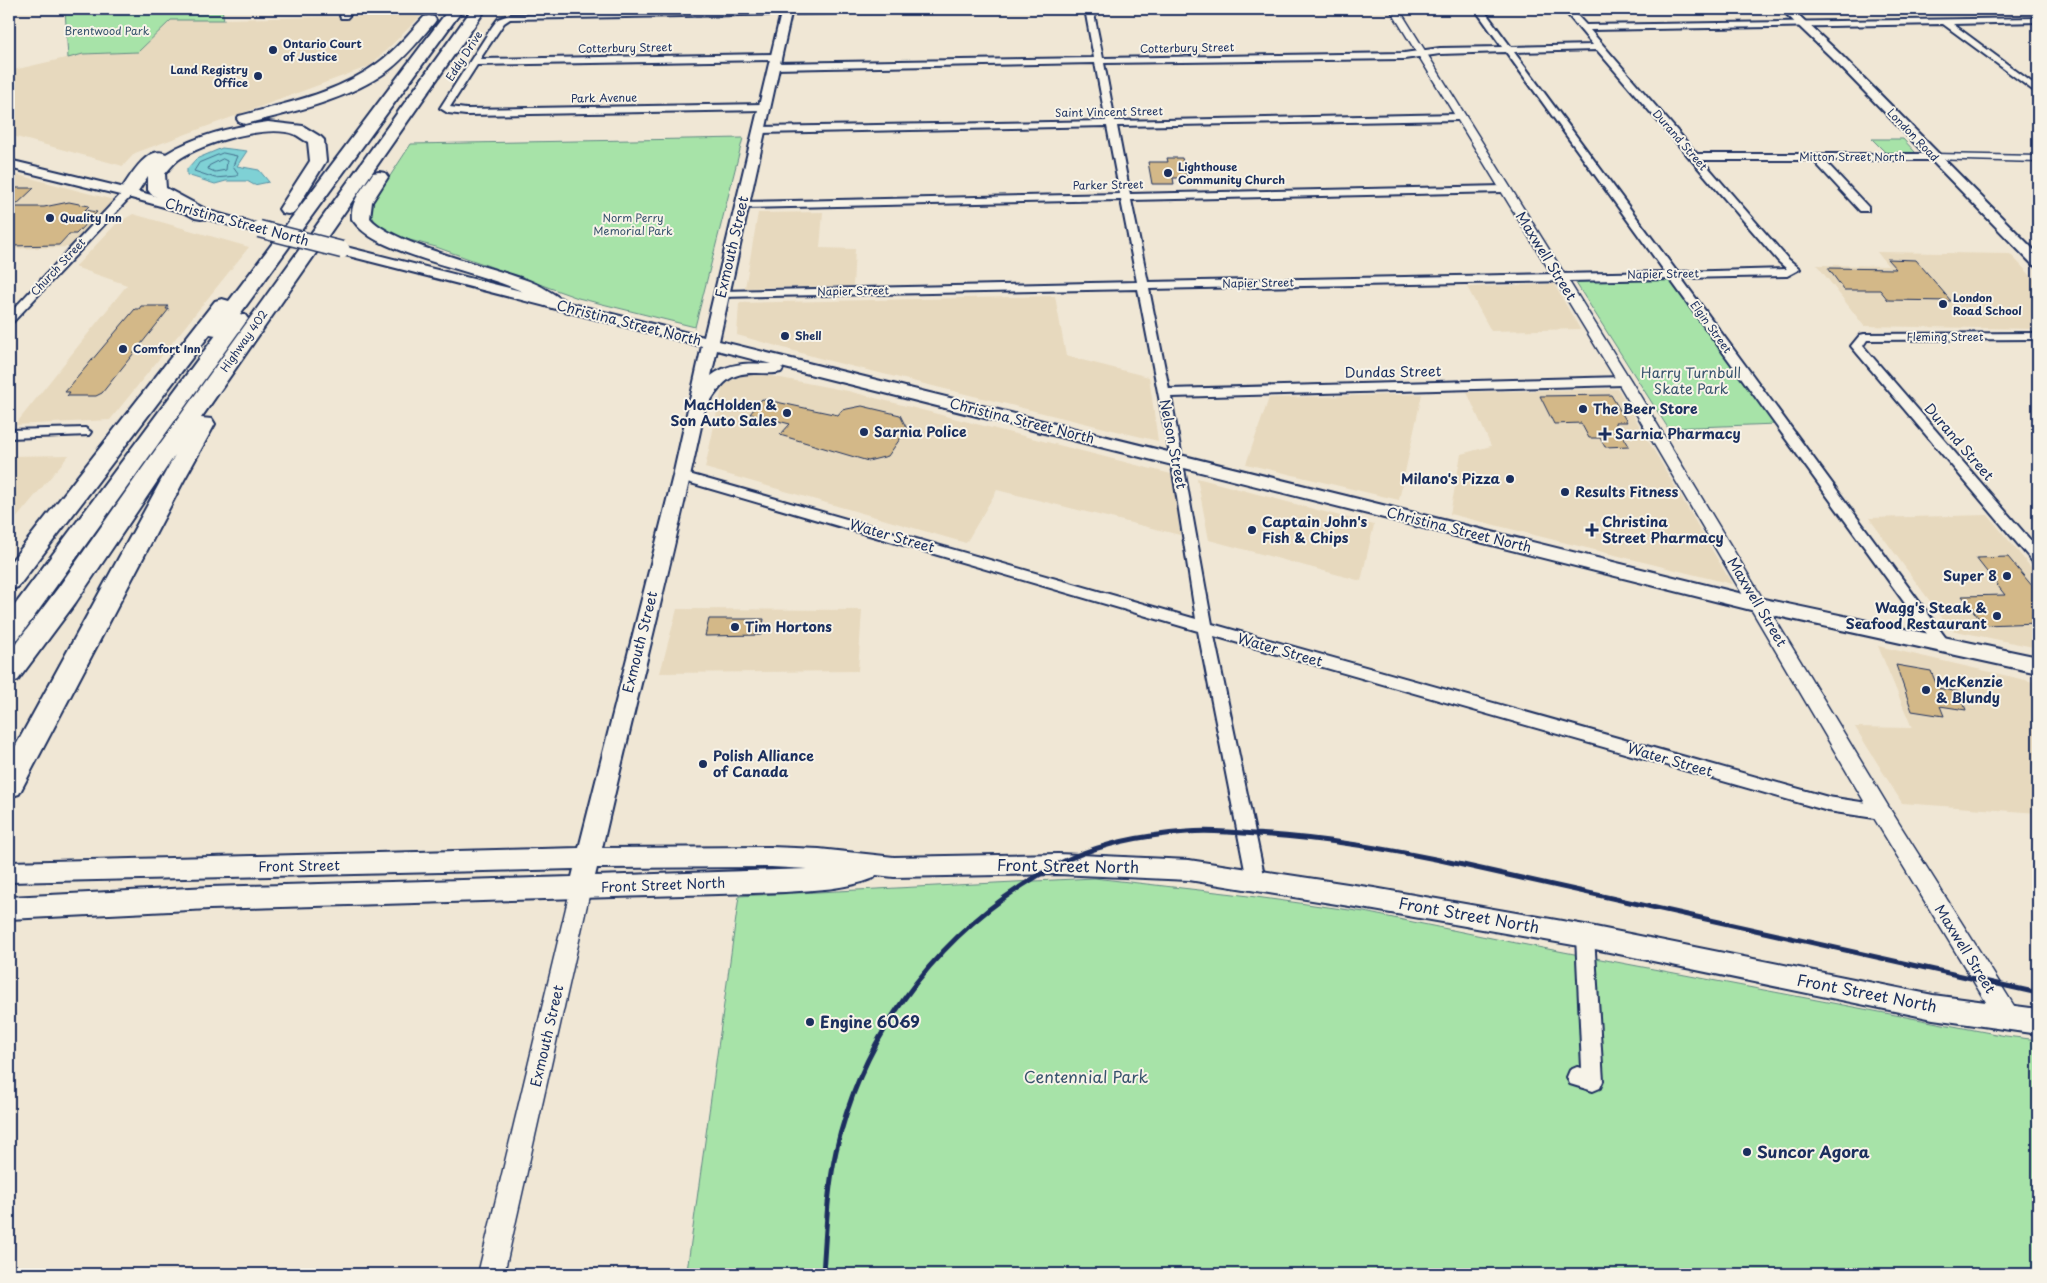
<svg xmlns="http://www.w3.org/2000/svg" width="2047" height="1283" font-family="'Playpen Sans',sans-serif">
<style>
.built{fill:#e7d9be}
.green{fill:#a7e3a8;stroke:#618983}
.water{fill:#7fd1d5;stroke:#5790a5}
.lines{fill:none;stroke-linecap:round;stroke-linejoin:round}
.shore{stroke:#43708e;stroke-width:1}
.building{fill:#d3b888;stroke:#1b2f5e}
.minor-casing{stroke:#1b2f5e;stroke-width:4}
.tertiary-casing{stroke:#1b2f5e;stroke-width:3}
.secondary-casing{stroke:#1b2f5e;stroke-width:4}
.motorway-casing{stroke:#1b2f5e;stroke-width:4}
.minor{fill:#f7f3e8;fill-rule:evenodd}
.tertiary{fill:#f7f3e8;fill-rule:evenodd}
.secondary{fill:#f7f3e8;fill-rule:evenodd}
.motorway{fill:#f7f3e8;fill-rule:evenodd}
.rail{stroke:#1b2f5e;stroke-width:5}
.secondary-bridge-casing{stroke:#1b2f5e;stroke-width:19;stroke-linecap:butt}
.secondary-bridge{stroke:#f7f3e8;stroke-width:16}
.poi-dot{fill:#1b2f5e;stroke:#f7f3e8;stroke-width:2}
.labels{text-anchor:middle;stroke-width:4;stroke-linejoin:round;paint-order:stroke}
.far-park-label{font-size:11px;fill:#37536d;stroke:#f7f3e8}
.far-poi-label{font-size:11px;font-weight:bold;fill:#1b2f5e;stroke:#f7f3e8;text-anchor:start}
.far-street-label{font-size:11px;fill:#1b2f5e;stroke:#f7f3e8}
.street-label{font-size:14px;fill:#1b2f5e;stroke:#f7f3e8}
.park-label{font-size:14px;fill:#37536d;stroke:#f7f3e8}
.poi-label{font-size:14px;font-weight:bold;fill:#1b2f5e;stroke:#f7f3e8;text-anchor:start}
.near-street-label{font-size:16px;fill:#1b2f5e;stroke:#f7f3e8}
.near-poi-label{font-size:16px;font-weight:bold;fill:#1b2f5e;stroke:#f7f3e8;text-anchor:start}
.near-park-label{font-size:16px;fill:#37536d;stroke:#f7f3e8}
</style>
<rect width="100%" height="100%" fill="#f0e7d5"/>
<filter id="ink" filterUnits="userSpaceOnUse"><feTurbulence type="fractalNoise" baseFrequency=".02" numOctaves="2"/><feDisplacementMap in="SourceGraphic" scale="10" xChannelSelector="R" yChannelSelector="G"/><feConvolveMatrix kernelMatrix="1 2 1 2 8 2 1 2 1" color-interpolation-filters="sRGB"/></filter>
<g filter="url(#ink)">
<g class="built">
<path d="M 422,15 L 370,66 L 135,153 L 123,166 L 9,135 L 9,71 L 83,54 L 138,52 L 171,20 Z"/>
<path d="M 18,175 L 114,200 L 70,247 L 9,249 L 9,235 L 17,226 L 9,226 L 9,184 Z"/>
<path d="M 823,212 L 820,248 L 855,249 L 853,286 L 745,288 L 758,213 Z"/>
<path d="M 133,214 L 249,247 L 110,420 L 15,425 L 127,285 L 75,267 L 116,224 Z"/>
<path d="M 1877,252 L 2010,254 L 2038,283 L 2038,329 L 1864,326 L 1817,265 L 1888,266 Z"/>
<path d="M 1554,284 L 1580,329 L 1491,331 L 1467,287 Z"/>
<path d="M 1055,296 L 1066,356 L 1149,377 L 1158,441 L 826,360 L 737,335 L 739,303 Z"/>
<path d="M 750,372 L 848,391 L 1175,475 L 1180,535 L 997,490 L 966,543 L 705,468 L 723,384 Z"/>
<path d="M 1618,389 L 1732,584 L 1450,514 L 1461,454 L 1491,446 L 1467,392 Z"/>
<path d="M 1422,394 L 1399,500 L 1246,464 L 1269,398 Z"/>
<path d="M 69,455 L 9,527 L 9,456 Z"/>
<path d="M 1197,478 L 1374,525 L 1361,581 L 1209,540 Z"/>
<path d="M 1988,515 L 2038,576 L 2038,648 L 1951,630 L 1869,518 Z"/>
<path d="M 677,609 L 862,610 L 858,671 L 660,673 Z"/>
<path d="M 1878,646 L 2038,683 L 2038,813 L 1902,803 L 1855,727 L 1912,728 Z"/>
</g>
<g class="green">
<path d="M 65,9 L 222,9 L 224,20 L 171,20 L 138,52 L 83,54 L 68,58 Z"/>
<path d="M 743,138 L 695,327 L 578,298 L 436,247 L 406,239 L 389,232 L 375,222 L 370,211 L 373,202 L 411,144 Z"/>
<path d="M 1872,139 L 1903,139 L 1916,153 L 1886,153 Z"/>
<path d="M 1672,278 L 1777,424 L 1668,428 L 1574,280 Z"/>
<path d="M 1094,878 L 1234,894 L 1364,912 L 1511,942 L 2006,1036 L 2038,1040 L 2038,1274 L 633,1274 L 687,1271 L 739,896 Z"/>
</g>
<path class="water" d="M 222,148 L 247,151 L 237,166 L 259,170 L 269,182 L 254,185 L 247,181 L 226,181 L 215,184 L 187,175 L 187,169 L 196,159 Z"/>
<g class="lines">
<g class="shore">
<path d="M 223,153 L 237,156 L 233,166 L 238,173 L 237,176 L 215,178 L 194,171 L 199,163 Z"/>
<path d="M 223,159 L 227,161 L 226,170 L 215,172 L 208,169 L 209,166 Z"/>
</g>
</g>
<g class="building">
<path d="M 1167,158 L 1182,158 L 1187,178 L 1173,178 L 1174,184 L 1152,184 L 1148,162 L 1168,162 Z"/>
<path d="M 12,188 L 34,188 L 14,207 L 44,207 L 69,202 L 89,206 L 85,210 L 97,212 L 76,234 L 69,234 L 59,245 L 9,246 L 9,191 Z"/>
<path d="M 1887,259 L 1916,260 L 1951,301 L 1888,300 L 1880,290 L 1844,290 L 1828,268 L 1896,269 Z"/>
<path d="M 141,306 L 168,306 L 166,309 L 169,309 L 102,393 L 96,396 L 67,396 L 70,392 L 65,392 L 135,309 L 139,309 Z"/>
<path d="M 1611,395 L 1627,422 L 1615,422 L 1629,446 L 1605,447 L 1600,438 L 1589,438 L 1581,423 L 1554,424 L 1540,396 Z"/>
<path d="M 762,399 L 838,415 L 842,410 L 862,406 L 900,415 L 907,429 L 888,456 L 868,461 L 780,435 L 790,424 L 750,414 Z"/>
<path d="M 2008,557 L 2038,593 L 2038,623 L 1984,625 L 1962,596 L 2005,595 L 1976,558 Z"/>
<path d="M 709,619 L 764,619 L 761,635 L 705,636 Z"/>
<path d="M 1896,665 L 1931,671 L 1938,688 L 1959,692 L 1966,710 L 1940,706 L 1944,716 L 1912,711 Z"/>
</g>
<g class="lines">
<defs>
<g id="minor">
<path d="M 347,9 L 355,9 L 347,18 L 341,18 L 340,16 Z"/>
<path d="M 842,9 L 968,9 L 964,11 L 510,19 L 504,23 L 480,59 L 776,54 L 780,57 L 776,60 L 477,65 L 450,107 L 466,109 L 764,104 L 769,107 L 764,110 L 466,115 L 448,113 L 440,108 L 492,27 L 498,19 L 509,15 Z"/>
<path d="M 1085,9 L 1093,9 L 1103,58 L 1404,53 L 1440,48 L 1502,47 L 1475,9 L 1483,9 L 1511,47 L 1593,45 L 1563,9 L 1571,9 L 1586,25 L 2038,18 L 2038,22 L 1953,24 L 2038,87 L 2038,94 L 1943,24 L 1590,30 L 1697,154 L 1934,154 L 1939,157 L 1934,160 L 1824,160 L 1868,207 L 1868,211 L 1860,211 L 1813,160 L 1702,160 L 1787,258 L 1800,269 L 1787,276 L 1681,278 L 1948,641 L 1951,645 L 1948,649 L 1943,651 L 1938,649 L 1670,279 L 1149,289 L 1169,389 L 1624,377 L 1630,381 L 1624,385 L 1171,397 L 1212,624 L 1828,797 L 1881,805 L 1887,807 L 1889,812 L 1887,817 L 1881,819 L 1828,811 L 1214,636 L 1265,880 L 1262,886 L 1256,888 L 1250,886 L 1247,880 L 1198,631 L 677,479 L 675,476 L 677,473 L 682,472 L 1196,619 L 1171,459 L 1138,289 L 721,297 L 715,294 L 721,291 L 1137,282 L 1121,200 L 741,208 L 736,205 L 741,202 L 1120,194 L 1107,126 L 759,133 L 754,130 L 759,127 L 1106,121 L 1095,63 L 774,69 L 770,66 L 774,63 L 1094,58 ZM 1597,50 L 1779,262 L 1787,269 L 1677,272 L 1514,52 ZM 1506,52 L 1665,272 L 1148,282 L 1131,200 L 1504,192 L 1509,189 L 1504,186 L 1130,194 L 1117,126 L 1459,120 L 1464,117 L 1459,114 L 1115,121 L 1104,63 L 1404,59 L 1440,54 Z"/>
<path d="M 128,190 L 132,191 L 132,195 L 13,322 L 9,323 L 9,314 L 124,191 Z"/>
<path d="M 2038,333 L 2038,339 L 1867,340 L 1863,346 L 2038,549 L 2038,563 L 2033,562 L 1851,346 L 1860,335 L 1864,334 Z"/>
<path d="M 85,428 L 91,432 L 89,435 L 9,438 L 9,430 Z"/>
<path d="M 1585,927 L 1591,930 L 1594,936 L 1603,1081 L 1600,1088 L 1593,1091 L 1570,1084 L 1567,1077 L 1570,1070 L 1577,1067 L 1582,1068 L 1576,936 L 1579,930 Z"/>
</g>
<g id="tertiary">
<path d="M 1390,9 L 1399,9 L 1631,381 L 1888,806 L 2016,1009 L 2019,1017 L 2016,1025 L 2008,1028 L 2000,1025 L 1874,818 L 1617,381 Z"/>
<path d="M 1934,154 L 2038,156 L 2038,162 L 1930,159 L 1928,157 Z"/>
<path d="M 581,878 L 588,880 L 591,887 L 504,1274 L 478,1274 L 571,887 L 574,880 Z"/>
</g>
<g id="secondary">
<path d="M 782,9 L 792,9 L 719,341 L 1759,598 L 2038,657 L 2038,673 L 1759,612 L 781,367 L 783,369 L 781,372 C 773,374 765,373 757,373 C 730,372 723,382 709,403 L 706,403 C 675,552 636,699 602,848 L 771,847 L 819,849 L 894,857 L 1058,854 L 1189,860 L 1374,888 L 1585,925 L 1933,995 L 2038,1009 L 2038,1034 L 1933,1019 L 1585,947 L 1374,910 L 1189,880 L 1058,874 L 894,877 L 876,875 L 874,878 C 847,889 814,890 785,892 L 210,909 L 9,919 L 9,897 L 210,887 L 572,877 L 574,869 L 9,882 L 9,862 L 579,848 L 673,476 L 702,346 L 337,253 L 335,250 L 337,247 L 342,246 L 704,337 ZM 717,350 L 771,364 C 749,363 729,362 711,376 ZM 771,867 L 808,869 L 595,876 L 597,868 Z"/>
<path d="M 1781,9 L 1792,9 L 1839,53 L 2038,254 L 2038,266 L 2033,265 L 1831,57 Z"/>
<path d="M 9,160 L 133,190 L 264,226 L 266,229 L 259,233 L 124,196 L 9,168 Z"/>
</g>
<g id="motorway">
<path d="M 449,9 L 463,9 L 240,314 L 245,315 L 248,319 L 245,323 L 18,639 L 9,642 L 9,613 L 216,335 L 210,334 L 18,587 L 9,590 L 9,564 L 215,301 L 222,299 L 229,301 Z"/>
<path d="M 472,9 L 486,9 L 201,418 L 212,419 L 215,424 L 184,480 L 19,794 L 9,797 L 9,758 L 175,455 L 76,602 L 18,680 L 9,684 L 9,653 L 58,588 L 139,473 Z"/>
<path d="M 429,16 L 434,17 L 436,20 L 434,23 C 420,39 406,57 389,70 C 348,100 293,112 245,124 L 239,122 L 237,119 L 239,116 C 287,103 338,93 378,63 C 396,50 409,33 424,17 Z"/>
<path d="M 268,122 L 303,126 L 321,137 L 324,140 L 326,161 L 294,213 L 288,214 L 282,213 L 279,209 L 310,161 L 308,142 C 303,140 299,136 294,134 C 267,124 201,143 178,160 C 173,164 169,169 165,174 L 166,188 L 207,210 L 210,214 L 207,218 L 201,219 L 195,218 L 151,194 L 148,190 L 148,176 L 134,197 L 128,198 L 122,197 L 119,193 C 128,180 147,144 166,154 C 197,135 232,127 268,122 Z"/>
<path d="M 379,172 L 385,173 L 388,177 L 372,202 L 370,218 C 393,245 492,267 529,281 C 542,286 552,293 563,300 L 566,304 L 563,308 C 546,312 533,297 519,290 C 473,271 423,263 378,241 C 367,235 359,229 352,219 C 350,201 364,187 373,173 Z"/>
</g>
</defs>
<use href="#minor" class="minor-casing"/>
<use href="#tertiary" class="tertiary-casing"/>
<use href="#secondary" class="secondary-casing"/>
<use href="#motorway" class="motorway-casing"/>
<use href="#minor" class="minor"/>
<use href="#tertiary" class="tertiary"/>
<use href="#secondary" class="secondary"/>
<use href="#motorway" class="motorway"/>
<path class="rail" d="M 823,1274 C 826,1232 827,1192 836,1151 C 861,1041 929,946 1023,885 C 1039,875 1054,865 1071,858 C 1107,842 1148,835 1187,832 C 1210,830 1232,832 1255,834 C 1326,838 1395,850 1463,865 L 2038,993"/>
<defs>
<path id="secondary-bridge" d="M 259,229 L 342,250"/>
</defs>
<use href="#secondary-bridge" class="secondary-bridge-casing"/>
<use href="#secondary-bridge" class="secondary-bridge"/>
</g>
</g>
<g class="poi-dot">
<circle cx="273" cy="50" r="5"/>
<circle cx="258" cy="76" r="5"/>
<circle cx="1168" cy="173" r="5"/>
<circle cx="50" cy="218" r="5"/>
<circle cx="1943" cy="304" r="5"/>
<circle cx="785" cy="336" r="5"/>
<circle cx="123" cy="349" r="5"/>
<circle cx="1583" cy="409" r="5"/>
<circle cx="787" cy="413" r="5"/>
<circle cx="864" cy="432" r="5"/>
<path d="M1602.5 426.5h5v5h5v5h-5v5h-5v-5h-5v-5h5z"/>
<circle cx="1510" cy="479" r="5"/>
<circle cx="1565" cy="492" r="5"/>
<circle cx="1252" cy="530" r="5"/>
<path d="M1589.5 522.5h5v5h5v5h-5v5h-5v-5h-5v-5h5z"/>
<circle cx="2007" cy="576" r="5"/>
<circle cx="1997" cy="616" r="5"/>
<circle cx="735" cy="627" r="5"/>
<circle cx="1926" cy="690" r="5"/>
<circle cx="703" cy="764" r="5"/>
<circle cx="810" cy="1022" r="5"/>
<circle cx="1747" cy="1152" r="5"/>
</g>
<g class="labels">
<g class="far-park-label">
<text x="107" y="35">Brentwood Park</text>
<text x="633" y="222">Norm Perry<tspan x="633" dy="13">Memorial Park</tspan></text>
</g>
<g class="far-poi-label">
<text x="283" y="48">Ontario Court<tspan x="283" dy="13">of Justice</tspan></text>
<text x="248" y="74" text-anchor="end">Land Registry<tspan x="248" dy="13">Office</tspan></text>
<text x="1178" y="171">Lighthouse<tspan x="1178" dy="13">Community Church</tspan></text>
<text x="60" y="222">Quality Inn</text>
<text x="1953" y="302">London<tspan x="1953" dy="13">Road School</tspan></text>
<text x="795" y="340">Shell</text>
<text x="133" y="353">Comfort Inn</text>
</g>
<g class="far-street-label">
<text transform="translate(625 48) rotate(-1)" y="4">Cotterbury Street</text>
<text transform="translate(1187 48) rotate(-1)" y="4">Cotterbury Street</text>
<text transform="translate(464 56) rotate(-57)" y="4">Eddy Drive</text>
<text transform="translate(604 98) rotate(-1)" y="4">Park Avenue</text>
<text transform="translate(1109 112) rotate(-1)" y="4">Saint Vincent Street</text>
<text transform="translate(1913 135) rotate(46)" y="4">London Road</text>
<text transform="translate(1680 140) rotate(49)" y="4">Durand Street</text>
<text x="1852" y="161">Mitton Street North</text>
<text transform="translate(1108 185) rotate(-1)" y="4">Parker Street</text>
<text transform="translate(58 267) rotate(-47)" y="4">Church Street</text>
<text transform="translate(1663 274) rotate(-1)" y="4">Napier Street</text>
<text transform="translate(1258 283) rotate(-1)" y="4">Napier Street</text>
<text transform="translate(853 291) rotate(-1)" y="4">Napier Street</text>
<text transform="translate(1711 327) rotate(54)" y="4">Elgin Street</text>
<text x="1945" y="341">Fleming Street</text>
<text transform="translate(244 341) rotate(-55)" y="4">Highway 402</text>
</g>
<g class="street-label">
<text transform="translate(237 222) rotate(15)" y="5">Christina Street North</text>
<text transform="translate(732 247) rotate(-77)" y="5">Exmouth Street</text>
<text transform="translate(1546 256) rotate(58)" y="5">Maxwell Street</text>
<text transform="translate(629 323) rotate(14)" y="5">Christina Street North</text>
<text transform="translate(1393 372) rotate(-1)" y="5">Dundas Street</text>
<text transform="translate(1022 421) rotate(14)" y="5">Christina Street North</text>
<text transform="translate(1959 442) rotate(49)" y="5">Durand Street</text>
<text transform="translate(1173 444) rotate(79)" y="5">Nelson Street</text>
<text transform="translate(1459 530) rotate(14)" y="5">Christina Street North</text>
<text transform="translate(892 536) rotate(16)" y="5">Water Street</text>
<text transform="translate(1757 602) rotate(59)" y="5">Maxwell Street</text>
<text transform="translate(640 642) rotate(-76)" y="5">Exmouth Street</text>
<text transform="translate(1280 650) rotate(16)" y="5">Water Street</text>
<text transform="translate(1670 760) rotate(16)" y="5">Water Street</text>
<text transform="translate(299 866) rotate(-1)" y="5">Front Street</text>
<text transform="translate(663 885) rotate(-2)" y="5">Front Street North</text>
<text transform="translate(1965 949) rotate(58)" y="5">Maxwell Street</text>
<text transform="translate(547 1036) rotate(-77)" y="5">Exmouth Street</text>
</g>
<g class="park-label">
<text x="1691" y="378">Harry Turnbull<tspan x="1691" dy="16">Skate Park</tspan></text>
</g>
<g class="poi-label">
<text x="777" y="410" text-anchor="end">MacHolden &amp;<tspan x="777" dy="16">Son Auto Sales</tspan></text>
<text x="1593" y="414">The Beer Store</text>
<text x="874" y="437">Sarnia Police</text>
<text x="1615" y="439">Sarnia Pharmacy</text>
<text x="1500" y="484" text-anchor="end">Milano's Pizza</text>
<text x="1575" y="497">Results Fitness</text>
<text x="1262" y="527">Captain John's<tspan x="1262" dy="16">Fish &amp; Chips</tspan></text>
<text x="1602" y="527">Christina<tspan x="1602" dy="16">Street Pharmacy</tspan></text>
<text x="1997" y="581" text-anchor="end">Super 8</text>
<text x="1987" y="613" text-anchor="end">Wagg's Steak &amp;<tspan x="1987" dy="16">Seafood Restaurant</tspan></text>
<text x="745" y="632">Tim Hortons</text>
<text x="1936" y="687">McKenzie<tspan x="1936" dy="16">&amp; Blundy</tspan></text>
<text x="713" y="761">Polish Alliance<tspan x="713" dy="16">of Canada</tspan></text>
</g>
<g class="near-street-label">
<text transform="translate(1068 866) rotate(1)" y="6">Front Street North</text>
<text transform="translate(1469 915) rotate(10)" y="6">Front Street North</text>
<text transform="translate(1867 993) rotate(11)" y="6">Front Street North</text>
</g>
<g class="near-poi-label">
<text x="820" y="1028">Engine 6069</text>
<text x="1757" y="1158">Suncor Agora</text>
</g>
<g class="near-park-label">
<text x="1086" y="1083">Centennial Park</text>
</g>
</g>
<rect width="2047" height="1283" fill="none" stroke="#f7f3e8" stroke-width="30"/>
<rect x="15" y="15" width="2017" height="1253" fill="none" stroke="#1b2f5e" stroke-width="2" filter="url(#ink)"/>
</svg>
